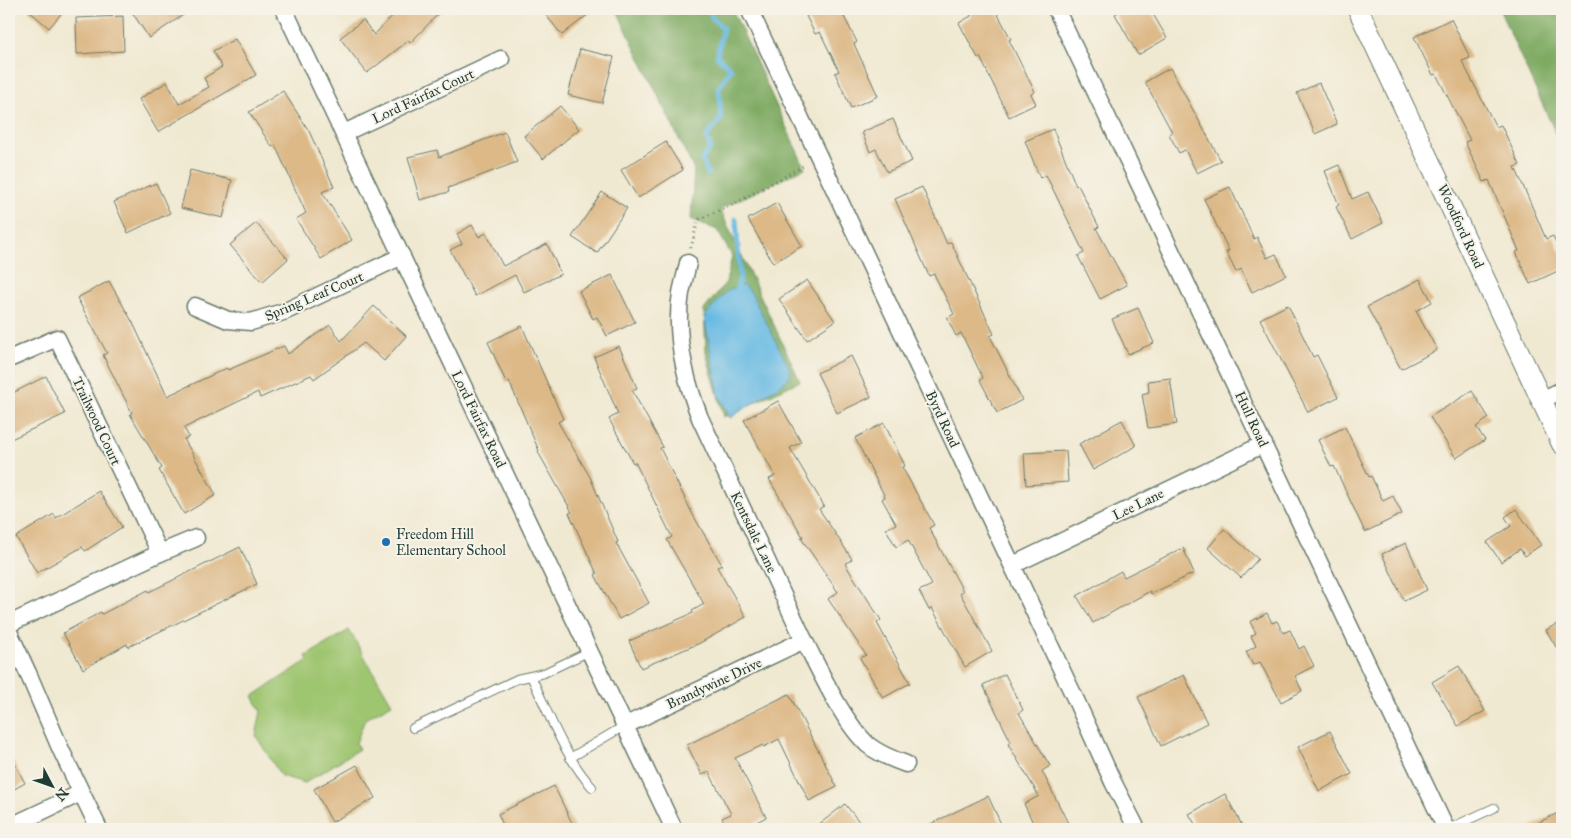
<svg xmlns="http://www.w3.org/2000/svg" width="1571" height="838" font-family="'IM FELL Great Primer',serif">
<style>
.green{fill:#9ec570;stroke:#5e8152}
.forest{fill:#7eaa62;stroke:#4e744b}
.water{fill:#67bae3;stroke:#437c8c}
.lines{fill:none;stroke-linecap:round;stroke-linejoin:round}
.stream{stroke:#67bae3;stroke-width:5}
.building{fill:#ddb988}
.service-casing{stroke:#68796b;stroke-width:10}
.minor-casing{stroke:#68796b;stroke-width:19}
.tertiary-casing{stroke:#68796b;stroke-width:22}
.path{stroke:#68796b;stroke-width:3;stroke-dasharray:1 4;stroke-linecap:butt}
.service{stroke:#fff;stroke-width:8}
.minor{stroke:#fff;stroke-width:16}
.tertiary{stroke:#fff;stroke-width:20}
.poi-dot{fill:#1f6fb2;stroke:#f7f3e8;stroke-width:2}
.labels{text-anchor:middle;stroke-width:4;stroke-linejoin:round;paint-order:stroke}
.street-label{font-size:14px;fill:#1f3d34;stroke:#f7f3e8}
.poi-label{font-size:14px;fill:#1f3d34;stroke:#f7f3e8;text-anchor:start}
</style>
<rect width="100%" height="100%" fill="#f7f3e8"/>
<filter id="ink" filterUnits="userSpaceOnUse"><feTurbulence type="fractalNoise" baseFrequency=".02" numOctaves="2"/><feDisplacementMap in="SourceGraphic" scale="10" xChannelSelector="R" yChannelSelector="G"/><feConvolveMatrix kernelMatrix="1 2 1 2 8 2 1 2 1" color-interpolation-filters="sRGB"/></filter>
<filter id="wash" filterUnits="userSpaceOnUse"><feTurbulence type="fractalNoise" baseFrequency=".0096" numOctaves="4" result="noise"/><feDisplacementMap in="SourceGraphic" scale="20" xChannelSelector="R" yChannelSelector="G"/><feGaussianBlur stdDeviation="1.12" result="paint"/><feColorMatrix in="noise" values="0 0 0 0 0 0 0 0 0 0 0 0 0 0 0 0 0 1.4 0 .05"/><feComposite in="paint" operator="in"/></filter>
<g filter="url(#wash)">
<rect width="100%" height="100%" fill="#f0e9d2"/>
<path class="green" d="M 349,630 L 392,704 L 365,719 L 356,743 L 359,749 L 305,783 L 281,776 L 256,736 L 261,711 L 253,696 L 308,660 L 306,656 Z"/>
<g class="forest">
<path d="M 616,9 L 732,9 L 805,168 L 720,209 L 800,381 L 724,417 L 706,353 L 704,310 L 726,282 L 732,256 L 717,230 L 691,219 L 694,170 Z"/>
<path d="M 1499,9 L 1562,9 L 1562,147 L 1555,132 Z"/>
</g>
<path class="water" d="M 743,285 L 750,291 L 790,369 L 790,374 L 786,381 L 730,418 L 719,395 L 704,317 L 727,291 Z"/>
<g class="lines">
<g class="stream">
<path d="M 708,174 L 702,159 L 711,148 L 706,137 L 721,119 L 719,87 L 731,69 L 717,56 L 723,28 L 713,19 L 709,9"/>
<path d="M 736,293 L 740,277 L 736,219"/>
</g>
</g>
<g id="blocks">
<g class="building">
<path d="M 27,9 L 65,9 L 49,28 Z"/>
<path d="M 130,9 L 192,9 L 149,38 Z"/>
<path d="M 399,9 L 443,9 L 410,43 L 408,41 L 367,73 L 340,38 L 363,20 L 374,35 Z"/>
<path d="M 541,9 L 595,9 L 562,35 Z"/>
<path d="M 820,9 L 840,9 L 857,42 L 854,44 L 878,96 L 851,108 L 835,73 L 839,71 L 820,32 L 815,34 L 806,16 Z"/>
<path d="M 968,9 L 995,9 L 1011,39 L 1009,40 L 1035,92 L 1031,94 L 1036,104 L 1009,117 L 980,57 L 978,58 L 959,23 L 971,16 Z"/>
<path d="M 1123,9 L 1150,9 L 1167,38 L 1138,55 L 1115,14 Z"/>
<path d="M 123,16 L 124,51 L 77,54 L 76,18 Z"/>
<path d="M 1451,19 L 1470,58 L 1462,61 L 1496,127 L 1501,125 L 1520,165 L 1515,167 L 1546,239 L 1553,236 L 1562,256 L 1562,269 L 1530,284 L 1516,252 L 1519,251 L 1489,180 L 1484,182 L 1465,142 L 1470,140 L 1436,74 L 1433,75 L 1414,37 Z"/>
<path d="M 235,39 L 256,75 L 158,132 L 139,99 L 167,82 L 179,104 L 209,87 L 204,78 L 222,67 L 213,51 Z"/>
<path d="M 580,49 L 614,57 L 602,103 L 568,95 Z"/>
<path d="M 1170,68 L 1221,161 L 1197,173 L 1185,150 L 1179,153 L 1169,134 L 1172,132 L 1145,82 Z"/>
<path d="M 1319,83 L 1337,124 L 1315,134 L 1297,93 Z"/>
<path d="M 283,91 L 309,131 L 334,187 L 322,192 L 352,240 L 321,259 L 296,219 L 306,213 L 275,145 L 272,147 L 249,112 Z"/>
<path d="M 560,106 L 579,129 L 543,159 L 524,136 Z"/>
<path d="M 893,119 L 912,161 L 887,172 L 876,149 L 870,152 L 862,132 Z"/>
<path d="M 1053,129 L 1076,186 L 1078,185 L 1099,227 L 1096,228 L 1127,285 L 1100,299 L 1078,256 L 1084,253 L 1046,175 L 1040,178 L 1025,141 Z"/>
<path d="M 505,132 L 517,162 L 448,188 L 449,192 L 420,200 L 408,157 L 437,150 L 439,157 Z"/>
<path d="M 666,142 L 683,170 L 638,198 L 621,170 Z"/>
<path d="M 1339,165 L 1352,199 L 1368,192 L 1383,223 L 1352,239 L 1336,207 L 1339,205 L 1325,171 Z"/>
<path d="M 190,170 L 232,180 L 223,218 L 181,208 Z"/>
<path d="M 156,183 L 170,213 L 128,233 L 114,202 Z"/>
<path d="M 922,187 L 947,244 L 951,242 L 971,285 L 994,334 L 990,336 L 1022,400 L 997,413 L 980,380 L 983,378 L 961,333 L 956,336 L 947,318 L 954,314 L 934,274 L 929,276 L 895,199 Z"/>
<path d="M 1230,187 L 1254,239 L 1257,237 L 1267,258 L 1276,254 L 1286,275 L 1252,292 L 1241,269 L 1236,272 L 1226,252 L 1229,251 L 1204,199 Z"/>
<path d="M 602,192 L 627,208 L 597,253 L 572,237 Z"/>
<path d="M 777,203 L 802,246 L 773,263 L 748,219 Z"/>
<path d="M 256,223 L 288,259 L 262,282 L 230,245 Z"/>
<path d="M 472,225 L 479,237 L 486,233 L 503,266 L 547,244 L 561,274 L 524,292 L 515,275 L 475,296 L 450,250 L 462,244 L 457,234 Z"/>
<path d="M 612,275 L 635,322 L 607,336 L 597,317 L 593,319 L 579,291 Z"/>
<path d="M 1420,279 L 1432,302 L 1416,311 L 1437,350 L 1401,369 L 1367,307 Z"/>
<path d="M 807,280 L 835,321 L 807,340 L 779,299 Z"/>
<path d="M 109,281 L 133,323 L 167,396 L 227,368 L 228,370 L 284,346 L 288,354 L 330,325 L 341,341 L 374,306 L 406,336 L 384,361 L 364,343 L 314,379 L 311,375 L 260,398 L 258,392 L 184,428 L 189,437 L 184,439 L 216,495 L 184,514 L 159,470 L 162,468 L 130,414 L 132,413 L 103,355 L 107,353 L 77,298 Z"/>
<path d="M 1288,305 L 1313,357 L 1317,355 L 1338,397 L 1308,412 L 1260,319 Z"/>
<path d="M 1138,308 L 1154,343 L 1128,354 L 1112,319 Z"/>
<path d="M 522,326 L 563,419 L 558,422 L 590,477 L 618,542 L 616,543 L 649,603 L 619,619 L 595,575 L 597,574 L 569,513 L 572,512 L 538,452 L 539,451 L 509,381 L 506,382 L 488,342 Z"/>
<path d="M 619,346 L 637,388 L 632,390 L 663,447 L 660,448 L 693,515 L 722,565 L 717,567 L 746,617 L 700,643 L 641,668 L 629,641 L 693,613 L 692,611 L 704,604 L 667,540 L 672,537 L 635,462 L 633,463 L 609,419 L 618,414 L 594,357 Z"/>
<path d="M 851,356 L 871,397 L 837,413 L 817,373 Z"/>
<path d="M 46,376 L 65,414 L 9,440 L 9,395 Z"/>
<path d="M 1170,378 L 1177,424 L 1148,428 L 1142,394 L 1149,392 L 1148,381 Z"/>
<path d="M 1472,391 L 1489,418 L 1476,427 L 1485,440 L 1456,458 L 1430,417 Z"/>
<path d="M 778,401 L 801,442 L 790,448 L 824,506 L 819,509 L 852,559 L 845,564 L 881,620 L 877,623 L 910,683 L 883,698 L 860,658 L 866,655 L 828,599 L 838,592 L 801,538 L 803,537 L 769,479 L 775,476 L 744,420 Z"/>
<path d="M 1122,420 L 1136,446 L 1093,470 L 1079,444 Z"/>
<path d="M 884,423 L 905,466 L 902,467 L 934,525 L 929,528 L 963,591 L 960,593 L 992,651 L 965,667 L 932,608 L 929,610 L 919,591 L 932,585 L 908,540 L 896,547 L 886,529 L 896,524 L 882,499 L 885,497 L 855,438 Z"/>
<path d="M 1345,427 L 1369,477 L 1371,476 L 1383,501 L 1393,496 L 1402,514 L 1365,532 L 1334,466 L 1331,467 L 1318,440 Z"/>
<path d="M 1066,451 L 1068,482 L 1026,485 L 1024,453 Z"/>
<path d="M 99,491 L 122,527 L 85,551 L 82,547 L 37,573 L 16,537 L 54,514 L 56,518 Z"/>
<path d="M 1516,509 L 1541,545 L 1525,556 L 1520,549 L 1501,562 L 1487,542 L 1511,526 L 1505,517 Z"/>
<path d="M 1224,529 L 1258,559 L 1241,578 L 1208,548 Z"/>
<path d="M 1406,543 L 1427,590 L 1404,601 L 1382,554 Z"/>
<path d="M 240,547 L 257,584 L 128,647 L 127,644 L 83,669 L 63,633 L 101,612 L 102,614 L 148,590 L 149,592 Z"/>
<path d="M 1183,548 L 1194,573 L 1151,594 L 1150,591 L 1093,623 L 1077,596 L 1121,571 L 1124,577 Z"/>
<path d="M 1267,613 L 1272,623 L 1277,621 L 1283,633 L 1290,630 L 1299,649 L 1304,646 L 1314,666 L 1295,676 L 1302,691 L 1281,702 L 1260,662 L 1253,665 L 1246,652 L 1256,646 L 1251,636 L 1256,633 L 1250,622 Z"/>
<path d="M 1562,621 L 1562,657 L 1546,630 Z"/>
<path d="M 1459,666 L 1485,711 L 1458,726 L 1432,682 Z"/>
<path d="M 1005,674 L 1023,710 L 1019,713 L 1050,766 L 1042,771 L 1071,829 L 1036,829 L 1024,804 L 1039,796 L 1008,744 L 1011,742 L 983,685 Z"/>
<path d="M 1184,675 L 1207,723 L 1161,746 L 1138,697 Z"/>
<path d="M 789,694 L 837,787 L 809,801 L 779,739 L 764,747 L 763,745 L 735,758 L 766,817 L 744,829 L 728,829 L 722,818 L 731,814 L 709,772 L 702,775 L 687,745 Z"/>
<path d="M 1330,731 L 1352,774 L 1319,791 L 1298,747 Z"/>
<path d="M 9,753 L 25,783 L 9,792 Z"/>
<path d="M 357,765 L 375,798 L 332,822 L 314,789 Z"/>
<path d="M 554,786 L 575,829 L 505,829 L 498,814 Z"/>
<path d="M 1225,794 L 1244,829 L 1198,829 L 1189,814 Z"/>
<path d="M 988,796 L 1001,824 L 989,829 L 920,829 Z"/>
<path d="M 845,804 L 865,829 L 813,829 Z"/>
<path d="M 1562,811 L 1562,829 L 1525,829 Z"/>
</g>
</g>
</g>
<g filter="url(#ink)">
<use href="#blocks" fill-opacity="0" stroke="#68796b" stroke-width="1"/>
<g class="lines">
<defs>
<g id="service">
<path d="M 531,676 C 549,714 564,756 592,787"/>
<path d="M 413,728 L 517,679 L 544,673 L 590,651"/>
<path d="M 570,758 L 624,726"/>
<path d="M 1448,829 L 1494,808"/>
</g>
<g id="minor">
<path d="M 284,9 L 674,829"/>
<path d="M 749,9 L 1074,696 L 1113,782 L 1137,829"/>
<path d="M 1056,9 L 1446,829"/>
<path d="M 344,133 L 501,59"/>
<path d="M 688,263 C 686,273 683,283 681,293 C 674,335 685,379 700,418 L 804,640 C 820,671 843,722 868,745 C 879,754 892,759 906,764"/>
<path d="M 195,306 L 228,320 L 251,322 L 286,311 L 402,256"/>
<path d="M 9,359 L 57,338 L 160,553"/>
<path d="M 1542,400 L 1562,390"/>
<path d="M 1013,565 L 1264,444"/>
<path d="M 9,624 L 160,553 L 196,538"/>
<path d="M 9,632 L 28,673 L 61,750 L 99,829"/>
<path d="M 624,726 L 804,640"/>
<path d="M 9,827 L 81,793"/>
</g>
<path id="tertiary" d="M 1358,9 L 1562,444"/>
</defs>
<use href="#service" class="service-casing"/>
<use href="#minor" class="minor-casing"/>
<use href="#tertiary" class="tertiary-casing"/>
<path class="path" d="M 691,248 L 697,224 L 700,219 L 736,203 L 805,165"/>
<use href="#service" class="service"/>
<use href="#minor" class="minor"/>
<use href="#tertiary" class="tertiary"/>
</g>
</g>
<circle class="poi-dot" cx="386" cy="542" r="5"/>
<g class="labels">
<g class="street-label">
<text transform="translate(423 96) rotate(-25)" y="5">Lord Fairfax Court</text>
<text transform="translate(1461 226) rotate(65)" y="5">Woodford Road</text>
<text transform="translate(314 296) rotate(-23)" y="5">Spring Leaf Court</text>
<text transform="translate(479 419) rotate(64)" y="5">Lord Fairfax Road</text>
<text transform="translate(943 419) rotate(65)" y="5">Byrd Road</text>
<text transform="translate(1252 419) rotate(65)" y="5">Hull Road</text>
<text transform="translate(97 421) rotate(65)" y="5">Trailwood Court</text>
<text transform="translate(1138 504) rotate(-26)" y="5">Lee Lane</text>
<text transform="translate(754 532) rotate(64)" y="5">Kentsdale Lane</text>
<text transform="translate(714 683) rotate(-25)" y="5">Brandywine Drive</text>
</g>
<g class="poi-label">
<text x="396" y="539">Freedom Hill<tspan x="396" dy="16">Elementary School</tspan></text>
</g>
</g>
<rect width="1571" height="838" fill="none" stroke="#f7f3e8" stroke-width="30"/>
<g transform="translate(52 786) rotate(131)" stroke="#f7f3e8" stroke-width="4" paint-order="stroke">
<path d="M0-4L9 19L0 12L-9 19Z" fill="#1f3d34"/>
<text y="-8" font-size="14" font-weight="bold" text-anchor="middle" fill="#1f3d34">N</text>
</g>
</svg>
